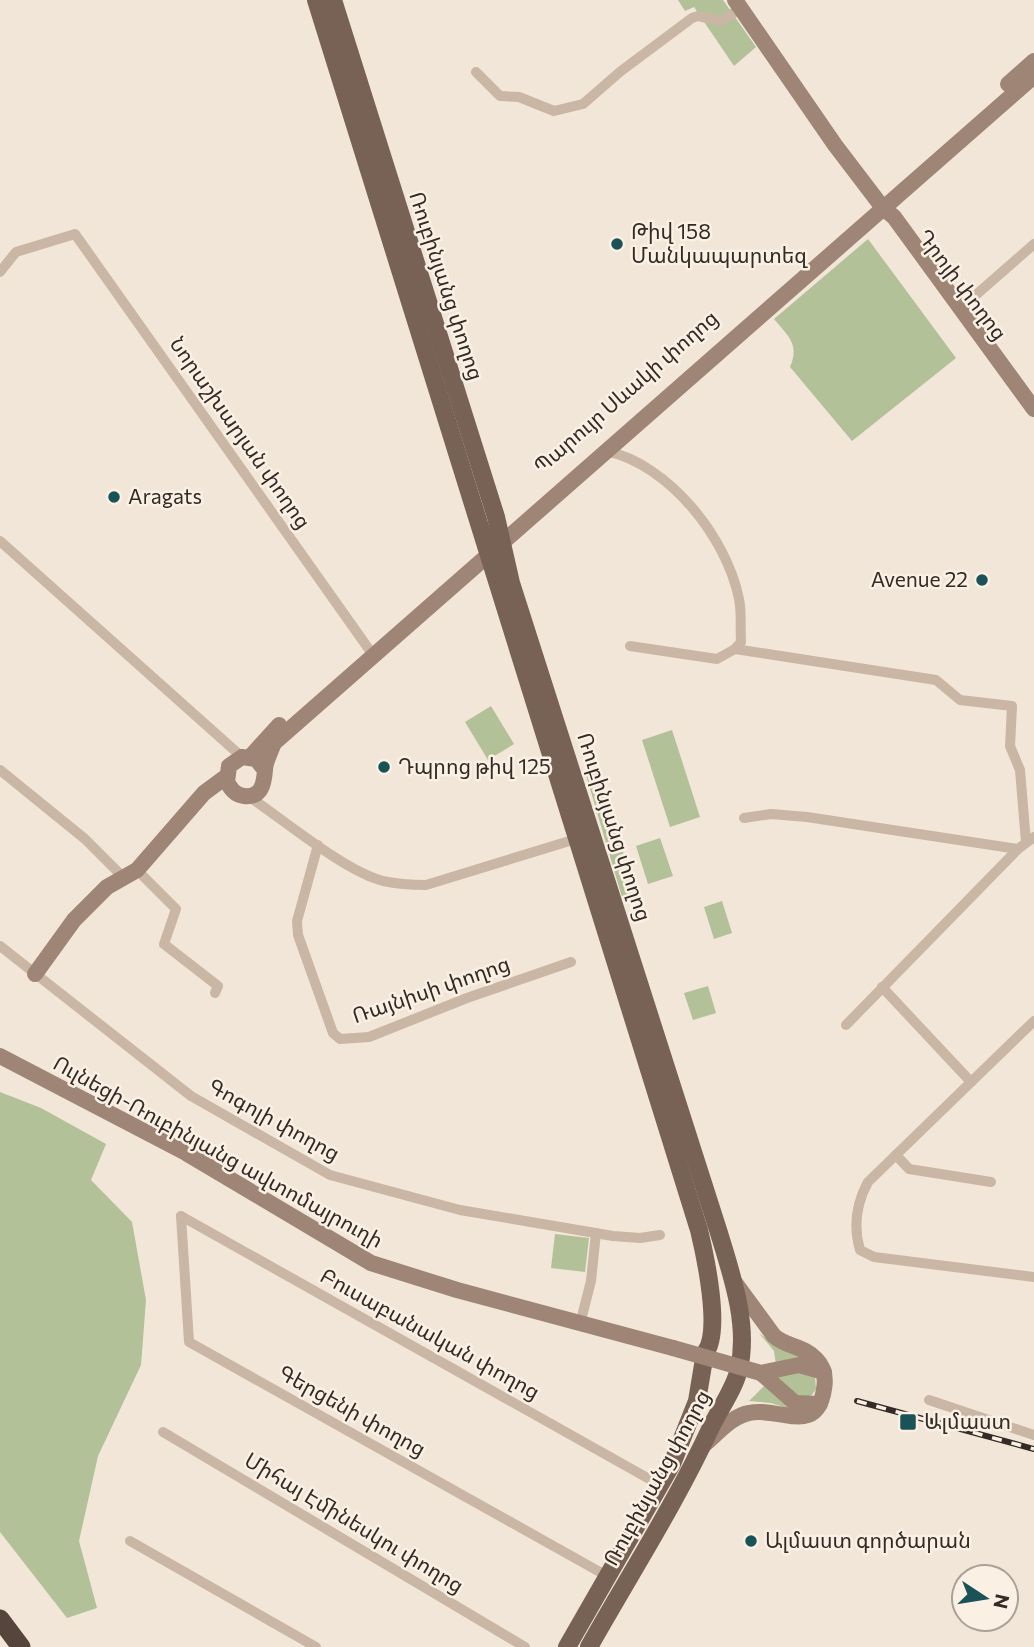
<svg xmlns="http://www.w3.org/2000/svg" width="1034" height="1647" font-family="Commissioner,'Noto Sans Armenian',sans-serif">
<style>
.green{fill:#b2c198}
.lines{fill:none;stroke-linecap:round;stroke-linejoin:round}
.street{stroke:#cab6a4;stroke-width:10}
.secondary{stroke:#9e8575;stroke-width:16}
.primary{stroke:#786256;stroke-width:18}
.highway{stroke:#56453d;stroke-width:19}
.rail-casing{stroke:#352b26;stroke-width:6}
.rail{stroke:#faf0e4;stroke-width:3.5;stroke-dasharray:10;stroke-linecap:butt}
.secondary-bridge{stroke:#9e8575;stroke-width:16}
.poi-dot{fill:#1a5258;stroke:#faf0e4;stroke-width:2.5}
.labels{text-anchor:middle;stroke-width:5;stroke-linejoin:round;paint-order:stroke}
.poi-label{font-size:21px;fill:#352b26;stroke:#faf0e4;text-anchor:start}
.street-label{font-size:21px;fill:#352b26;stroke:#faf0e4}
</style>
<rect width="100%" height="100%" fill="#f2e6d8"/>
<g class="green">
<path d="M 678,0 L 723,0 L 756,47 L 734,66 L 694,7 L 685,11 Z"/>
<path d="M 868,239 L 956,358 L 852,441 L 790,367 C 800,344 788,336 774,319 Z"/>
<path d="M 491,706 L 514,744 L 488,760 L 465,722 Z"/>
<path d="M 672,730 L 700,817 L 670,827 L 642,740 Z"/>
<path d="M 598,771 L 636,894 L 622,897 L 586,775 Z"/>
<path d="M 660,838 L 673,876 L 648,884 L 636,846 Z"/>
<path d="M 722,901 L 732,933 L 714,939 L 704,907 Z"/>
<path d="M 708,986 L 716,1013 L 693,1020 L 684,993 Z"/>
<path d="M 0,1092 L 41,1108 L 106,1144 L 91,1180 L 132,1222 L 146,1300 L 141,1365 L 98,1456 L 79,1541 L 97,1608 L 67,1618 L 0,1532 Z"/>
<path d="M 555,1234 L 589,1238 L 585,1272 L 551,1268 Z"/>
<path d="M 759,1333 L 768,1340 L 810,1359 L 776,1365 L 774,1351 Z"/>
<path d="M 796,1369 L 815,1377 L 816,1389 L 812,1395 L 801,1400 L 775,1377 Z"/>
<path d="M 764,1386 L 790,1409 L 771,1403 L 749,1401 Z"/>
</g>
<g class="lines">
<g class="street">
<path d="M 476,72 L 500,96 L 519,97 L 554,111 L 583,104 L 621,71 L 692,18 L 698,16 L 721,21 L 741,8"/>
<path d="M 0,272 L 16,252 L 75,234 L 373,655"/>
<path d="M 961,308 L 1034,244"/>
<path d="M 606,451 C 669,464 727,538 739,599 C 742,613 740,628 741,642 L 735,649"/>
<path d="M 0,541 L 242,757"/>
<path d="M 630,646 L 717,659 L 735,649 L 936,680 L 960,700 L 1012,706 L 1010,746 L 1020,770 L 1026,842"/>
<path d="M 0,770 L 85,839 L 123,877"/>
<path d="M 248,796 C 283,819 344,871 383,881 C 397,884 412,885 426,885 L 576,839"/>
<path d="M 744,818 L 771,814 L 807,817 L 1018,849"/>
<path d="M 318,845 L 297,921 L 298,935 L 333,1033 L 340,1039 L 369,1037 L 467,998 L 571,962"/>
<path d="M 137,870 L 176,909 L 164,944 L 218,986 L 215,993"/>
<path d="M 0,946 L 191,1096 L 330,1175 L 460,1210 L 613,1236 L 640,1238 L 660,1235"/>
<path d="M 882,987 L 971,1082"/>
<path d="M 1034,1021 L 868,1182 C 856,1204 853,1226 860,1250 L 874,1257 L 1034,1277"/>
<path d="M 846,1025 L 1018,849 L 1034,837"/>
<path d="M 896,1155 L 909,1169 L 991,1182"/>
<path d="M 181,1216 L 189,1342 L 607,1576"/>
<path d="M 181,1216 L 660,1485"/>
<path d="M 580,1324 L 591,1281 L 596,1233"/>
<path d="M 929,1400 L 1034,1435"/>
<path d="M 163,1432 L 525,1647"/>
<path d="M 130,1541 L 316,1647"/>
</g>
<g class="secondary">
<path d="M 735,0 L 835,145 L 883,208 L 894,217 L 1034,409"/>
<path d="M 1008,84 L 1034,61"/>
<path d="M 250,757 L 279,725"/>
<path d="M 265,770 L 256,759 L 242,757 L 229,766 L 227,782 C 231,789 235,795 244,796 C 262,798 264,783 265,770 C 265,762 271,751 274,743 L 1034,76"/>
<path d="M 35,974 L 74,920 L 107,887 L 137,870 L 204,793 L 227,776"/>
<path d="M 0,1056 L 186,1153 L 371,1263 L 457,1290 L 673,1348"/>
<path d="M 761,1373 L 795,1403 L 820,1404"/>
<path d="M 761,1373 L 799,1365 L 824,1372"/>
<path d="M 705,1444 C 718,1433 732,1416 749,1413 C 779,1406 817,1437 824,1389 C 826,1378 824,1367 816,1359 C 805,1346 786,1347 774,1336 L 733,1280"/>
</g>
<g class="primary">
<path d="M 316,0 L 699,1230 C 705,1255 722,1332 705,1353 L 697,1401 L 672,1464 L 567,1647"/>
<path d="M 333,0 L 496,517 L 511,583 L 719,1233 C 732,1276 749,1324 739,1369 C 734,1390 720,1408 711,1427 C 676,1503 630,1574 589,1647"/>
</g>
<path class="highway" d="M 0,1619 L 21,1647"/>
<defs>
<path id="rail" d="M 857,1401 L 1034,1449"/>
</defs>
<use href="#rail" class="rail-casing"/>
<use href="#rail" class="rail"/>
<path class="secondary-bridge" d="M 673,1348 L 761,1373"/>
</g>
<g class="poi-dot">
<circle cx="617" cy="244" r="7"/>
<circle cx="114" cy="497" r="7"/>
<circle cx="982" cy="580" r="7"/>
<circle cx="384" cy="767" r="7"/>
<rect x="899" y="1413" width="18" height="18" rx="3.5"/>
<circle cx="751" cy="1541" r="7"/>
</g>
<g class="labels">
<g class="poi-label">
<text x="631" y="239">Թիվ 158<tspan x="631" dy="24">Մանկապարտեզ</tspan></text>
<text x="128" y="504">Aragats</text>
<text x="968" y="587" text-anchor="end">Avenue 22</text>
<text x="398" y="774">Դպրոց թիվ 125</text>
<text x="924" y="1429">Ալմաստ</text>
<text x="765" y="1548">Ալմաստ գործարան</text>
</g>
<g class="street-label">
<text transform="translate(962 285) rotate(53)" y="7">Դրոյի փողոց</text>
<text transform="translate(446 286) rotate(72)" y="7">Ռուբինյանց փողոց</text>
<text transform="translate(626 392) rotate(-41)" y="7">Պարույր Սևակի փողոց</text>
<text transform="translate(240 433) rotate(55)" y="7">Նորաշխարյան փողոց</text>
<text transform="translate(614 827) rotate(72)" y="7">Ռուբինյանց փողոց</text>
<text transform="translate(431 990) rotate(-19)" y="7">Ռայնիսի փողոց</text>
<text transform="translate(274 1120) rotate(29)" y="7">Գոգոլի փողոց</text>
<text transform="translate(218 1152) rotate(29)" y="7">Ուլնեցի-Ռուբինյանց ավտոմայրուղի</text>
<text transform="translate(430 1334) rotate(29)" y="7">Բուսաբանական փողոց</text>
<text transform="translate(352 1411) rotate(29)" y="7">Գերցենի փողոց</text>
<text transform="translate(657 1478) rotate(-61)" y="7">Ռուբինյանց փողոց</text>
<text transform="translate(354 1523) rotate(31)" y="7">Միհայ Էմինեսկու փողոց</text>
</g>
</g>
<g transform="translate(985 1598) rotate(102)"><circle r="33" fill="#faf0e4" stroke="#aba198" stroke-width="2"/>
<path d="M0-5L12 26L0 18L-12 26Z" fill="#1a5258"/>
<text y="-10" font-size="19" font-weight="bold" text-anchor="middle" fill="#352b26">N</text>
</g>
</svg>
